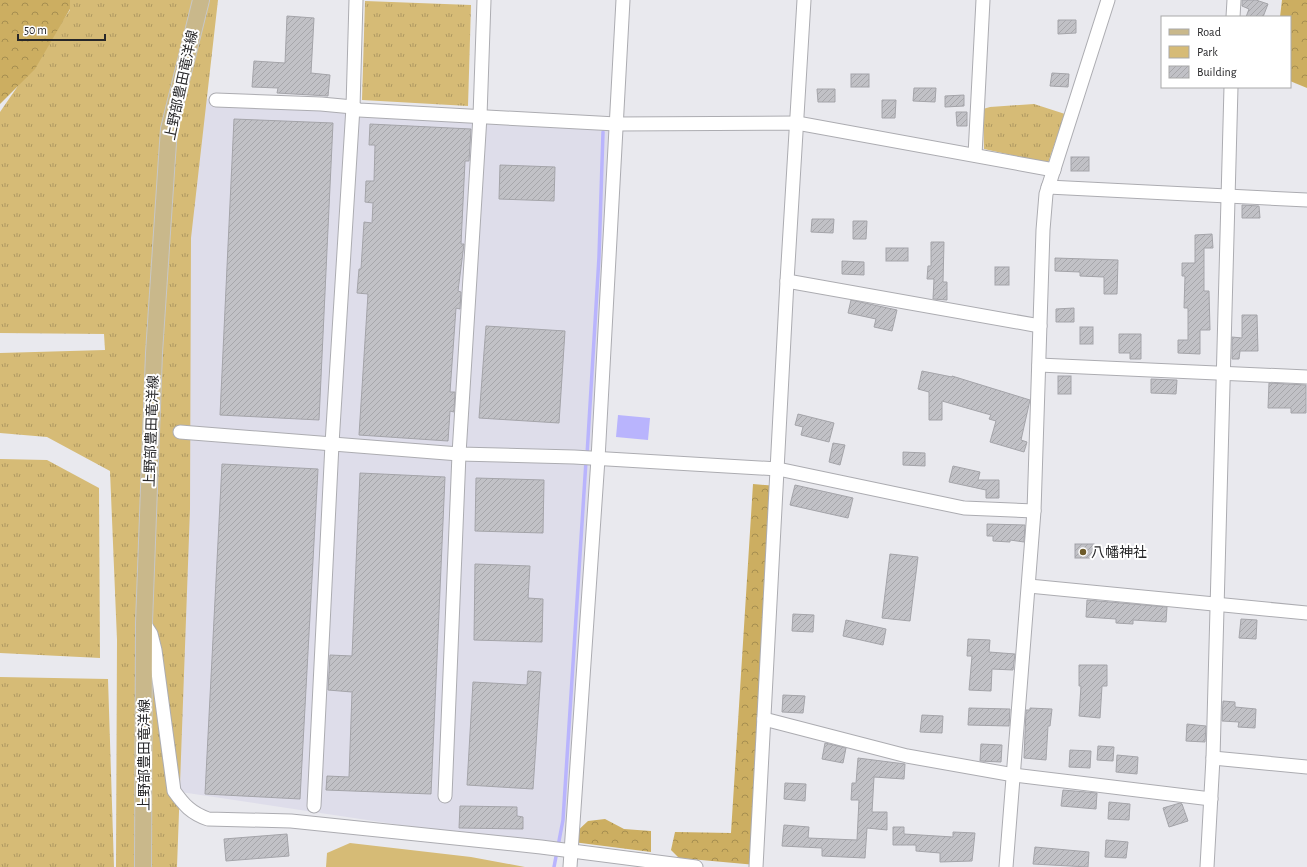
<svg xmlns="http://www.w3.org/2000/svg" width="1307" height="867" font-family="'Alegreya Sans','Noto Sans JP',sans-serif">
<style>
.built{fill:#deddea}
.grass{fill:url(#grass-tufts)}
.forest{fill:url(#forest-crowns)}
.park{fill:#d6bb76}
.water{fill:#b9b4fd}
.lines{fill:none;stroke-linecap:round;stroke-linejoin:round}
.stream{stroke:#b9b4fd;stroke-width:3.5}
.building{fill:url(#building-hatch);stroke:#a4a4a9}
.minor-casing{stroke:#acacb1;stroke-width:15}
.major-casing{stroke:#c7c7c7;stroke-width:18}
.minor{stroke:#fff;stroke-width:13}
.major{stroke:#c9b88b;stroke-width:16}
.poi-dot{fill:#6e5b2a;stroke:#fff;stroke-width:1.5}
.labels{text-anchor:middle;stroke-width:4;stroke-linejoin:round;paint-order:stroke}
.street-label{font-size:14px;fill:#272729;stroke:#fff}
.poi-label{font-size:14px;fill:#272729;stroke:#fff;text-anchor:start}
</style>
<defs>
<pattern id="grass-tufts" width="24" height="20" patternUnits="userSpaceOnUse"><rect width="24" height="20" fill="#d6bb76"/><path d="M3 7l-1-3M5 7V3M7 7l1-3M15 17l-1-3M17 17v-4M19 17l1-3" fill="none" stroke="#ae9861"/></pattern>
<pattern id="forest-crowns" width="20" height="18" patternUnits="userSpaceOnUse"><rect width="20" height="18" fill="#ccae61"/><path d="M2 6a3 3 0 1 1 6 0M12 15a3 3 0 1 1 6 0" fill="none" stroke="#a68e50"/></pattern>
<pattern id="building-hatch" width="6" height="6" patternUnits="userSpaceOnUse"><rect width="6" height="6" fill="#c1c1c6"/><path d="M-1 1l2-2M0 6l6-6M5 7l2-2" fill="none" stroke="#a6a6aa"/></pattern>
</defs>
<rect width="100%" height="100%" fill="#e9e9ee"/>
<path class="built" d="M 178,94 L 216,100 L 612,124 L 610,244 L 566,850 L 174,791 Z"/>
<g class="grass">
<path d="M 70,0 L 218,0 L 191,238 L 190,509 L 177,867 L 116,867 L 117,640 L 110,471 L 47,437 L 0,433 L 0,353 L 105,350 L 104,334 L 0,333 L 0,112 L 70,10 Z"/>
<path d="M 365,1 L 471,5 L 468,106 L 362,100 Z"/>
<path d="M 1034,104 L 1065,114 L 1048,163 L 984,149 L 983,109 L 990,107 Z"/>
<path d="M 0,459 L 47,460 L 99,488 L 100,658 L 0,653 Z"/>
<path d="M 0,677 L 108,679 L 114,867 L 0,867 Z"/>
</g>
<g class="forest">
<path d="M 0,0 L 70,0 L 70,9 L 35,69 L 0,104 Z"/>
<path d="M 1282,0 L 1307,0 L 1307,88 L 1290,81 L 1290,17 L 1280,17 Z"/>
<path d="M 753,484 L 777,486 L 756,865 L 679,858 L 671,850 L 675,832 L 731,833 Z"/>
<path d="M 605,819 L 624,829 L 651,831 L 651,852 L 573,842 L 573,835 L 588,821 Z"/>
</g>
<path class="park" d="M 350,843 L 471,857 L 525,867 L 326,867 L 327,853 Z"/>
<path class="water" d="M 618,415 L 650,418 L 648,440 L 616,437 Z"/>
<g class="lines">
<g class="stream">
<path d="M 587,455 L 599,257 L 603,132"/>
<path d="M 554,867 L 563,820 L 586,461"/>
</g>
</g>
<g class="building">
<path d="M 1242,0 L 1256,0 L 1268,4 L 1263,17 L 1246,17 L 1249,9 L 1242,6 Z"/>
<path d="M 287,16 L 314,18 L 311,73 L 330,75 L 328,96 L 277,93 L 278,88 L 252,87 L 254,61 L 285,63 Z"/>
<path d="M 1058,20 L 1076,20 L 1076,33 L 1058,34 Z"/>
<path d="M 1052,73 L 1069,74 L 1068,87 L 1050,86 Z"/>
<rect x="851" y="74" width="18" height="13"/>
<path d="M 914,88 L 936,88 L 935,102 L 913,101 Z"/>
<path d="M 817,89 L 835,89 L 835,102 L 818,102 Z"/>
<path d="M 964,95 L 964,106 L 945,107 L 945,96 Z"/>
<path d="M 882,100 L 896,100 L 895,118 L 882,118 Z"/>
<path d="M 956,112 L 967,112 L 967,126 L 957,126 Z"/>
<path d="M 234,119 L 333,123 L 319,420 L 220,415 Z"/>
<path d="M 370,124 L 471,129 L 469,161 L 465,161 L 461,244 L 464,244 L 458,291 L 461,292 L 460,309 L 456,308 L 450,392 L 455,392 L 454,412 L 450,411 L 448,441 L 359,435 L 368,294 L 357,293 L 359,269 L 361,269 L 364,222 L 372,223 L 373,203 L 365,202 L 366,181 L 374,181 L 375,145 L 369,145 Z"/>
<rect x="1071" y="157" width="18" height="14"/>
<path d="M 500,165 L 555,167 L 554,201 L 499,199 Z"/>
<path d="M 1242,205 L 1259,206 L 1260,218 L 1242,218 Z"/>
<path d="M 812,219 L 834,219 L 833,233 L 811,232 Z"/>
<path d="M 853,221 L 867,221 L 866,239 L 853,239 Z"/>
<path d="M 1212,234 L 1213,248 L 1204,248 L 1204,291 L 1209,291 L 1210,330 L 1200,330 L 1200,354 L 1178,353 L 1178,340 L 1188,340 L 1188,308 L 1184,308 L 1185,276 L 1182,276 L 1182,263 L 1195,263 L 1195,235 Z"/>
<path d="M 931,242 L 944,242 L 943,282 L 947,282 L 947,300 L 933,299 L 934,279 L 927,279 L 928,266 L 931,266 Z"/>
<rect x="886" y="248" width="22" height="13"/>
<path d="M 1055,258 L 1118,260 L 1117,294 L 1104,294 L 1104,277 L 1080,276 L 1080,272 L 1055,271 Z"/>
<path d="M 842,261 L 864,262 L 864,275 L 842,274 Z"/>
<rect x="995" y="267" width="14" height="18"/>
<path d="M 851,300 L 897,310 L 892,331 L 874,327 L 876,319 L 848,313 Z"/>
<path d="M 1074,308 L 1074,322 L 1056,322 L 1056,309 Z"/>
<path d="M 1242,315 L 1257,315 L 1258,351 L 1240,351 L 1239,359 L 1232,359 L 1232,337 L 1242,338 Z"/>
<path d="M 486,326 L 565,331 L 559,423 L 479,418 Z"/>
<rect x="1080" y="327" width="13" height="17"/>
<path d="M 1119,334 L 1141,334 L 1141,359 L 1130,359 L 1130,353 L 1119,353 Z"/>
<path d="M 922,371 L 952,377 L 952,376 L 1030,400 L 1021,440 L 1027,442 L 1024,452 L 990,442 L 996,421 L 989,419 L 991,415 L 942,401 L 942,420 L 929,420 L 929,392 L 918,389 Z"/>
<rect x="1058" y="376" width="13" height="18"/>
<path d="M 1151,379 L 1177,380 L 1176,394 L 1151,393 Z"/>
<path d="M 1269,383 L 1306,385 L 1306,413 L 1291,413 L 1291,408 L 1268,408 Z"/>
<path d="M 798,414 L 834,423 L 829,442 L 801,435 L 803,427 L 795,425 Z"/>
<path d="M 833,443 L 845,445 L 840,465 L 829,462 Z"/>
<path d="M 903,452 L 925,453 L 925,466 L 903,465 Z"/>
<path d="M 222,464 L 318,469 L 300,799 L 205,794 Z"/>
<path d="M 953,466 L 980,472 L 978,480 L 999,480 L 999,498 L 986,498 L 986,490 L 949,482 Z"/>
<path d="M 360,473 L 445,477 L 431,794 L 326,790 L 327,776 L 349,777 L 352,692 L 328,690 L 330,655 L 352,656 Z"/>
<path d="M 476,478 L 544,480 L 543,533 L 475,531 Z"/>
<path d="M 795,485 L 853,498 L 848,518 L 790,505 Z"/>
<path d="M 987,524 L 1025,525 L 1024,542 L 1010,540 L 1010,542 L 993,541 L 993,536 L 987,536 Z"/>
<rect x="1075" y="544" width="19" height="14"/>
<path d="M 890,554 L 918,557 L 910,621 L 882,618 Z"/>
<path d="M 475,564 L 530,566 L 528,598 L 543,599 L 542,642 L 474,640 Z"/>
<path d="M 1087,600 L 1167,607 L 1166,622 L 1133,620 L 1133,624 L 1116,623 L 1116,619 L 1086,617 Z"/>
<path d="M 793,614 L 814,615 L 813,632 L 792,631 Z"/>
<path d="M 1241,619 L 1257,620 L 1256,639 L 1239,638 Z"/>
<path d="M 846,620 L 886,629 L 883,645 L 843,636 Z"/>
<path d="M 968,639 L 990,640 L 989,652 L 1015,654 L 1013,670 L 992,669 L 991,691 L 969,690 L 972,656 L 967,656 Z"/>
<path d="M 1079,665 L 1107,665 L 1107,686 L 1102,686 L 1100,718 L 1079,716 L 1081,686 L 1079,686 Z"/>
<path d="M 528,671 L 541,672 L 533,789 L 467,785 L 473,682 L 527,685 Z"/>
<path d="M 783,695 L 805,696 L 803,713 L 782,712 Z"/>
<path d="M 1223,701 L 1235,702 L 1235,707 L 1256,709 L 1255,728 L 1238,727 L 1239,722 L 1222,721 Z"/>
<path d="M 969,708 L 1010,709 L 1009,726 L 968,725 Z"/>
<path d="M 1030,708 L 1052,709 L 1050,726 L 1048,726 L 1046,760 L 1024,758 L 1026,710 L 1030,710 Z"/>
<path d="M 922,715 L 943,716 L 942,733 L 920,732 Z"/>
<path d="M 1187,724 L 1206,726 L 1205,742 L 1186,741 Z"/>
<path d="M 825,743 L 846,748 L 843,763 L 822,759 Z"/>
<path d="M 981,744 L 1002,745 L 1001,762 L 980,761 Z"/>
<path d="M 1098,746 L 1114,747 L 1113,761 L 1097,760 Z"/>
<path d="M 1070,750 L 1091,751 L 1090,768 L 1069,767 Z"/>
<path d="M 1117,755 L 1138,757 L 1137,774 L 1116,772 Z"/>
<path d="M 858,758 L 905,764 L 904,779 L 874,777 L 872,812 L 887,812 L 887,830 L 867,828 L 865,858 L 822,856 L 822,848 L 782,846 L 784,825 L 809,827 L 808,838 L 857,840 L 859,800 L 851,800 L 852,783 L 856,783 Z"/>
<path d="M 785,783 L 806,784 L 805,801 L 784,799 Z"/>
<path d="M 1063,790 L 1097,793 L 1096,809 L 1061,806 Z"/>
<path d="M 1109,802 L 1130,804 L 1129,820 L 1108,819 Z"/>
<path d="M 1180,803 L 1182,804 L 1188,821 L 1169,827 L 1163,808 Z"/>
<path d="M 460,806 L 517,807 L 517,816 L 523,817 L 523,829 L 459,828 Z"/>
<path d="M 893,827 L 904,827 L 904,834 L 953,837 L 953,832 L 975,833 L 972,861 L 940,862 L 940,853 L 916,851 L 916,845 L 893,845 Z"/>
<path d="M 287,834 L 289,856 L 226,861 L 224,839 Z"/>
<path d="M 1106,840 L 1128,842 L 1126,858 L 1105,857 Z"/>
<path d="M 1035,847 L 1089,852 L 1088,867 L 1033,864 Z"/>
</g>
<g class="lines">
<defs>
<g id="minor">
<path d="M 1233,17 L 1234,0"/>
<path d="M 216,100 L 321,104 L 353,107 L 359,110 L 616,124 L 797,123 L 1054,170"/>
<path d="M 975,155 L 983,0"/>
<path d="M 1048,187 L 1307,200"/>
<path d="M 787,281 L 1040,326"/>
<path d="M 1039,365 L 1307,377"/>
<path d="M 180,432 L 459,454 L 574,457 L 778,469 L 964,508 L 1034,511"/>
<path d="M 1029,586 L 1307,613"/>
<path d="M 144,623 L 151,634 L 155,650 L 174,791 C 184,805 191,813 208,819 L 291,821 L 541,847 L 696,867"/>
<path d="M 764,719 L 907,756 L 1014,775 L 1211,799"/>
<path d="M 1213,758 L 1307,767"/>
<path d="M 445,796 L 459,454 L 480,116 L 484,0"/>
<path d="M 314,806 L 332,444 L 353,107 L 356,0"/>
<path d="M 570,867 L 598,459 L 623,0"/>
<path d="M 756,867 L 787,281 L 804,0"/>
<path d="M 1006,867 L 1034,511 L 1043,230 L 1046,194 L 1108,0"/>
<path d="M 1207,867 L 1213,758 L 1231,87"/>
</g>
<path id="major" d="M 143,867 L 144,623 L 154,353 L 167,157 L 169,129 L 201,0"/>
</defs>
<use href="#minor" class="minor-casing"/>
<use href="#major" class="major-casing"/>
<use href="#minor" class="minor"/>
<use href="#major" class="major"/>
</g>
<circle class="poi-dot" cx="1083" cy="552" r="4"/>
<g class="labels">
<g class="street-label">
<text transform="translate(181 85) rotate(-78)" y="5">上野部豊田竜洋線</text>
<text transform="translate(151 431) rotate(-88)" y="5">上野部豊田竜洋線</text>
<text transform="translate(144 755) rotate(-90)" y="5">上野部豊田竜洋線</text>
</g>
<g class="poi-label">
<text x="1091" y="557">八幡神社</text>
</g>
</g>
<rect x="1161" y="16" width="130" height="72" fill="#ffffff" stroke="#a9a9a9"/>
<rect x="1169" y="29" width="20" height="6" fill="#c9b88b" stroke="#a9a9a9"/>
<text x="1197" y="36" font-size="12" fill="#272729">Road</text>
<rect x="1169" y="46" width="20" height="12" fill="#d6bb76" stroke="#a9a9a9"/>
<text x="1197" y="56" font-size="12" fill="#272729">Park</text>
<rect x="1169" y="66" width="20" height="12" fill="url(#building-hatch)" stroke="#a9a9a9"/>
<text x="1197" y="76" font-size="12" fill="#272729">Building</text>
<path d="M18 34v6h87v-6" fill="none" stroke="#272729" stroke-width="2"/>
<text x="24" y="34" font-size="12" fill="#272729" stroke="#ffffff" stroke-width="3" paint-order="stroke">50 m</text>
</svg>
